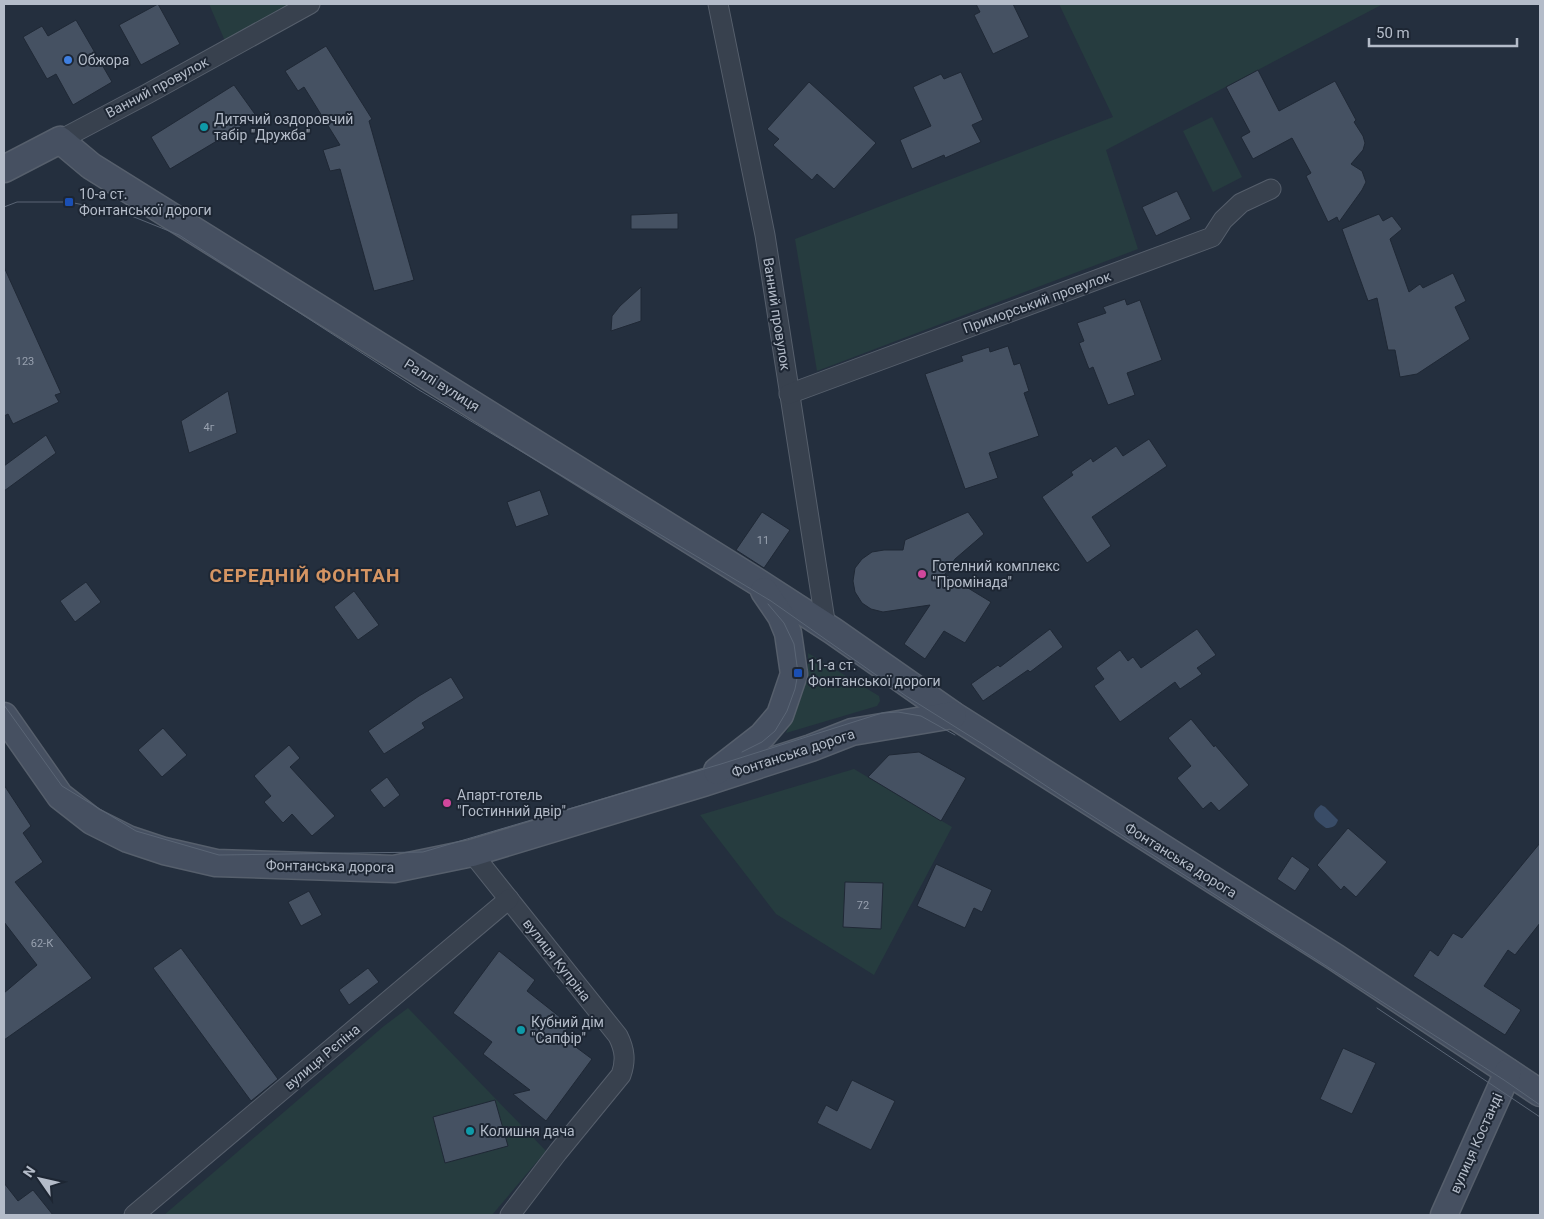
<svg xmlns="http://www.w3.org/2000/svg" width="1544" height="1219" font-family="Roboto,sans-serif">
<style>
.green{fill:#263c3f}
.water{fill:#394c67}
.building{fill:#455162;stroke:#1f2835}
.lines{fill:none;stroke-linecap:round;stroke-linejoin:round}
.street-casing{stroke:#565f6c;stroke-width:21}
.secondary-casing{stroke:#565f6c;stroke-width:29}
.street{stroke:#38414e;stroke-width:19}
.secondary{stroke:#465061;stroke-width:26}
.tram{stroke:#5a6575;stroke-width:1}
.shop-dot{fill:#3f7fe0;stroke:#1d2633;stroke-width:2}
.culture-dot{fill:#0f9aa8;stroke:#1d2633;stroke-width:2}
.transit-dot{fill:#1a4fb4;stroke:#1d2633;stroke-width:2}
.hotel-dot{fill:#d1479c;stroke:#1d2633;stroke-width:2}
.labels{text-anchor:middle;stroke-width:4;stroke-linejoin:round;paint-order:stroke}
.number-label{font-size:11px;fill:#98a1af}
.poi-label{font-size:14px;fill:#b4bcc9;stroke:#1d2633;text-anchor:start}
.street-label{font-size:14px;fill:#b4bcc9;stroke:#1d2633}
.district-label{font-size:19px;font-weight:bold;letter-spacing:1px;fill:#d59563;stroke:#1d2633}
</style>
<rect width="100%" height="100%" fill="#242f3e"/>
<g class="green">
<path d="M 209,4 L 292,4 L 225,41 Z"/>
<path d="M 1059,4 L 1383,4 L 1106,150 L 1138,249 L 817,371 L 795,239 L 1113,117 Z"/>
<path d="M 1212,117 L 1242,177 L 1213,192 L 1183,131 Z"/>
<path d="M 808,653 L 879,696 L 880,701 L 877,706 L 786,733 C 798,707 810,683 808,653 Z"/>
<path d="M 854,769 L 952,827 L 874,975 L 776,914 L 700,815 Z"/>
<path d="M 408,1008 L 546,1151 L 492,1215 L 164,1215 L 384,1026 Z"/>
</g>
<path class="water" d="M 1321,805 L 1325,807 L 1338,820 C 1336,826 1333,828 1326,828 C 1317,821 1307,816 1321,805 Z"/>
<g class="building">
<path d="M 158,4 L 180,44 L 141,65 L 119,25 Z"/>
<path d="M 976,4 L 1013,4 L 1029,37 L 993,54 L 974,15 L 980,12 Z"/>
<path d="M 76,20 L 112,82 L 73,105 L 56,74 L 47,79 L 23,37 L 42,26 L 48,36 Z"/>
<path d="M 326,46 L 372,119 L 369,121 L 414,280 L 374,291 L 340,169 L 330,171 L 323,150 L 340,145 L 304,87 L 298,91 L 285,71 Z"/>
<path d="M 1258,70 L 1279,111 L 1335,81 L 1356,120 L 1354,122 L 1363,136 L 1365,143 L 1363,150 L 1351,164 L 1362,171 L 1366,182 L 1362,190 L 1339,222 L 1337,217 L 1328,222 L 1306,176 L 1311,173 L 1292,138 L 1253,159 L 1241,137 L 1250,132 L 1226,87 Z"/>
<path d="M 961,72 L 983,120 L 972,125 L 981,142 L 945,158 L 944,155 L 912,169 L 900,140 L 931,126 L 913,87 L 941,74 L 944,79 Z"/>
<path d="M 809,82 L 876,143 L 834,189 L 817,174 L 812,180 L 773,145 L 779,139 L 767,129 Z"/>
<path d="M 234,85 L 257,117 L 170,169 L 151,137 Z"/>
<path d="M 1177,191 L 1191,219 L 1156,236 L 1142,207 Z"/>
<path d="M 678,213 L 678,229 L 631,229 L 631,215 Z"/>
<path d="M 1379,214 L 1383,221 L 1392,216 L 1402,229 L 1390,239 L 1409,292 L 1420,284 L 1423,288 L 1453,273 L 1466,301 L 1455,307 L 1470,339 L 1417,374 L 1400,377 L 1395,350 L 1388,350 L 1377,298 L 1368,301 L 1342,229 Z"/>
<path d="M 4,267 L 61,393 L 55,395 L 59,402 L 13,424 L 8,414 L 4,416 Z"/>
<path d="M 641,287 L 641,321 L 611,331 L 612,316 L 620,306 Z"/>
<path d="M 1125,299 L 1127,305 L 1140,300 L 1162,360 L 1127,373 L 1135,395 L 1108,405 L 1093,367 L 1089,369 L 1079,343 L 1084,341 L 1077,323 L 1106,313 L 1103,307 Z"/>
<path d="M 1008,346 L 1014,365 L 1020,363 L 1029,391 L 1024,393 L 1039,436 L 989,453 L 998,478 L 965,489 L 925,374 L 963,361 L 961,356 L 989,347 L 990,352 Z"/>
<path d="M 228,391 L 237,433 L 189,453 L 181,421 Z"/>
<path d="M 46,435 L 56,453 L 4,491 L 4,466 Z"/>
<path d="M 1149,439 L 1167,466 L 1092,517 L 1111,546 L 1087,563 L 1042,497 L 1073,475 L 1071,472 L 1091,458 L 1093,462 L 1116,446 L 1123,456 Z"/>
<path d="M 540,490 L 549,515 L 516,527 L 507,502 Z"/>
<path d="M 762,512 L 790,530 L 764,568 L 736,550 Z"/>
<path d="M 968,512 L 984,534 L 955,559 L 945,574 L 991,602 L 965,643 L 944,631 L 925,659 L 904,644 L 930,605 L 883,612 L 871,609 L 862,603 L 855,592 L 853,581 L 855,568 L 862,559 L 872,552 L 884,550 L 903,550 L 905,540 Z"/>
<path d="M 86,582 L 101,602 L 75,622 L 60,601 Z"/>
<path d="M 354,591 L 379,625 L 358,640 L 334,607 Z"/>
<path d="M 1050,629 L 1063,647 L 1030,672 L 1028,670 L 983,701 L 971,684 L 998,665 L 1000,667 Z"/>
<path d="M 1197,629 L 1216,655 L 1197,668 L 1202,674 L 1180,689 L 1175,682 L 1120,722 L 1094,686 L 1104,679 L 1096,668 L 1120,650 L 1128,661 L 1133,657 L 1141,668 Z"/>
<path d="M 451,677 L 464,698 L 422,723 L 425,728 L 384,754 L 368,731 L 419,696 Z"/>
<path d="M 1191,719 L 1214,747 L 1215,745 L 1249,785 L 1219,811 L 1211,802 L 1203,809 L 1177,778 L 1191,766 L 1168,738 Z"/>
<path d="M 163,728 L 187,755 L 162,777 L 138,750 Z"/>
<path d="M 289,745 L 300,758 L 290,767 L 335,816 L 312,836 L 292,814 L 283,823 L 264,802 L 271,796 L 254,776 Z"/>
<path d="M 919,752 L 966,778 L 941,821 L 868,777 L 889,755 Z"/>
<path d="M 387,777 L 400,795 L 384,808 L 370,790 Z"/>
<path d="M 4,785 L 31,826 L 23,833 L 43,862 L 15,882 L 92,978 L 4,1040 L 4,993 L 37,965 L 4,922 Z"/>
<path d="M 1348,828 L 1387,862 L 1356,897 L 1344,886 L 1341,890 L 1317,865 Z"/>
<path d="M 1540,843 L 1540,923 L 1515,955 L 1508,950 L 1484,986 L 1521,1010 L 1505,1035 L 1413,976 L 1430,950 L 1438,956 L 1453,933 L 1462,938 Z"/>
<path d="M 1292,856 L 1310,869 L 1295,891 L 1277,879 Z"/>
<path d="M 936,864 L 992,890 L 982,912 L 974,908 L 965,928 L 917,906 Z"/>
<path d="M 845,882 L 883,883 L 881,929 L 843,927 Z"/>
<path d="M 309,891 L 322,915 L 301,926 L 288,902 Z"/>
<path d="M 181,948 L 278,1079 L 251,1101 L 153,968 Z"/>
<path d="M 499,951 L 535,980 L 527,991 L 570,1025 L 561,1036 L 592,1059 L 546,1121 L 513,1094 L 530,1090 L 483,1054 L 492,1042 L 453,1013 Z"/>
<path d="M 368,968 L 379,982 L 349,1005 L 339,990 Z"/>
<path d="M 1343,1048 L 1376,1063 L 1352,1114 L 1320,1099 Z"/>
<path d="M 852,1080 L 895,1101 L 871,1150 L 817,1123 L 826,1105 L 837,1111 Z"/>
<path d="M 495,1100 L 508,1146 L 445,1163 L 433,1117 Z"/>
<path d="M 4,1183 L 18,1201 L 33,1190 L 53,1215 L 4,1215 Z"/>
</g>
<g class="lines">
<defs>
<g id="street">
<path d="M 718,4 L 765,235 L 826,627"/>
<path d="M 60,140 L 147,94 L 310,4"/>
<path d="M 789,394 L 1212,237 L 1223,220 L 1241,203 L 1271,189"/>
<path d="M 472,853 L 618,1036 C 625,1050 626,1061 621,1075 L 558,1152 L 510,1215"/>
<path d="M 134,1215 L 509,899"/>
</g>
<g id="secondary">
<path d="M 4,169 L 60,140 L 91,166 L 759,583 L 833,631 L 953,715 L 1335,957 L 1540,1093"/>
<path d="M 4,716 L 60,796 L 92,821 L 128,839 L 164,851 L 216,863 L 394,869 L 472,853 L 703,783 L 811,748 L 852,732 L 953,715"/>
<path d="M 717,771 L 762,736 L 780,715 L 794,674 L 788,633 L 781,616 L 764,591"/>
<path d="M 1444,1215 L 1508,1072"/>
</g>
</defs>
<use href="#street" class="street-casing"/>
<use href="#secondary" class="secondary-casing"/>
<use href="#street" class="street"/>
<use href="#secondary" class="secondary"/>
<g class="tram">
<path d="M 4,207 L 17,202 L 69,202 L 124,213 L 179,235 L 419,390 L 771,601 L 906,696 L 981,743 L 1069,801 L 1504,1080 L 1540,1105"/>
<path d="M 4,705 L 62,786 L 136,831 L 219,855 L 423,852 L 721,764 L 882,713 L 898,712 L 921,716 L 955,735"/>
<path d="M 742,752 L 762,742 L 775,731 L 787,711 L 795,689 L 798,673 L 794,644 L 784,623 L 768,604"/>
<path d="M 1377,1008 L 1540,1117"/>
</g>
</g>
<circle class="shop-dot" cx="68" cy="60" r="5"/>
<g class="culture-dot">
<circle cx="204" cy="127" r="5"/>
<circle cx="521" cy="1030" r="5"/>
<circle cx="470" cy="1131" r="5"/>
</g>
<g class="transit-dot">
<rect x="64" y="197" width="10" height="10" rx="2.5"/>
<rect x="793" y="668" width="10" height="10" rx="2.5"/>
</g>
<g class="hotel-dot">
<circle cx="922" cy="574" r="5"/>
<circle cx="447" cy="803" r="5"/>
</g>
<g class="labels">
<g class="number-label">
<text x="25" y="365">123</text>
<text x="209" y="431">4г</text>
<text x="763" y="544">11</text>
<text x="863" y="909">72</text>
<text x="42" y="947">62-К</text>
</g>
<g class="poi-label">
<text x="78" y="65">Обжора</text>
<text x="214" y="124">Дитячий оздоровчий<tspan x="214" dy="16">табір "Дружба"</tspan></text>
<text x="79" y="199">10-а ст.<tspan x="79" dy="16">Фонтанської дороги</tspan></text>
<text x="932" y="571">Готелний комплекс<tspan x="932" dy="16">"Промінада"</tspan></text>
<text x="808" y="670">11-а ст.<tspan x="808" dy="16">Фонтанської дороги</tspan></text>
<text x="457" y="800">Апарт-готель<tspan x="457" dy="16">"Гостинний двір"</tspan></text>
<text x="531" y="1027">Кубний дім<tspan x="531" dy="16">"Сапфір"</tspan></text>
<text x="480" y="1136">Колишня дача</text>
</g>
<g class="street-label">
<text transform="translate(157 87) rotate(-28)" y="5">Ванний провулок</text>
<text transform="translate(1037 302) rotate(-20)" y="5">Приморський провулок</text>
<text transform="translate(777 314) rotate(81)" y="5">Ванний провулок</text>
<text transform="translate(442 385) rotate(32)" y="5">Раллі вулиця</text>
<text transform="translate(793 753) rotate(-18)" y="5">Фонтанська дорога</text>
<text transform="translate(1181 860) rotate(32)" y="5">Фонтанська дорога</text>
<text transform="translate(330 866) rotate(1)" y="5">Фонтанська дорога</text>
<text transform="translate(557 960) rotate(52)" y="5">вулиця Купріна</text>
<text transform="translate(322 1057) rotate(-40)" y="5">вулиця Рєпіна</text>
<text transform="translate(1476 1143) rotate(-66)" y="5">вулиця Костанді</text>
</g>
<g class="district-label">
<text x="305" y="582">СЕРЕДНІЙ ФОНТАН</text>
</g>
</g>
<rect width="1544" height="1219" fill="none" stroke="#b4bcc9" stroke-width="10"/>
<g transform="translate(40 1179) rotate(304)" stroke="#1d2633" stroke-width="4" paint-order="stroke">
<path d="M0-4L9 19L0 12L-9 19Z" fill="#b4bcc9"/>
<text y="-8" font-size="14" font-weight="bold" text-anchor="middle" fill="#b4bcc9">N</text>
</g>
<path d="M1369 38v8h148v-8" fill="none" stroke="#b4bcc9" stroke-width="2.5"/>
<text x="1376" y="38" font-size="15" fill="#b4bcc9" stroke="#1d2633" stroke-width="4" paint-order="stroke">50 m</text>
</svg>
